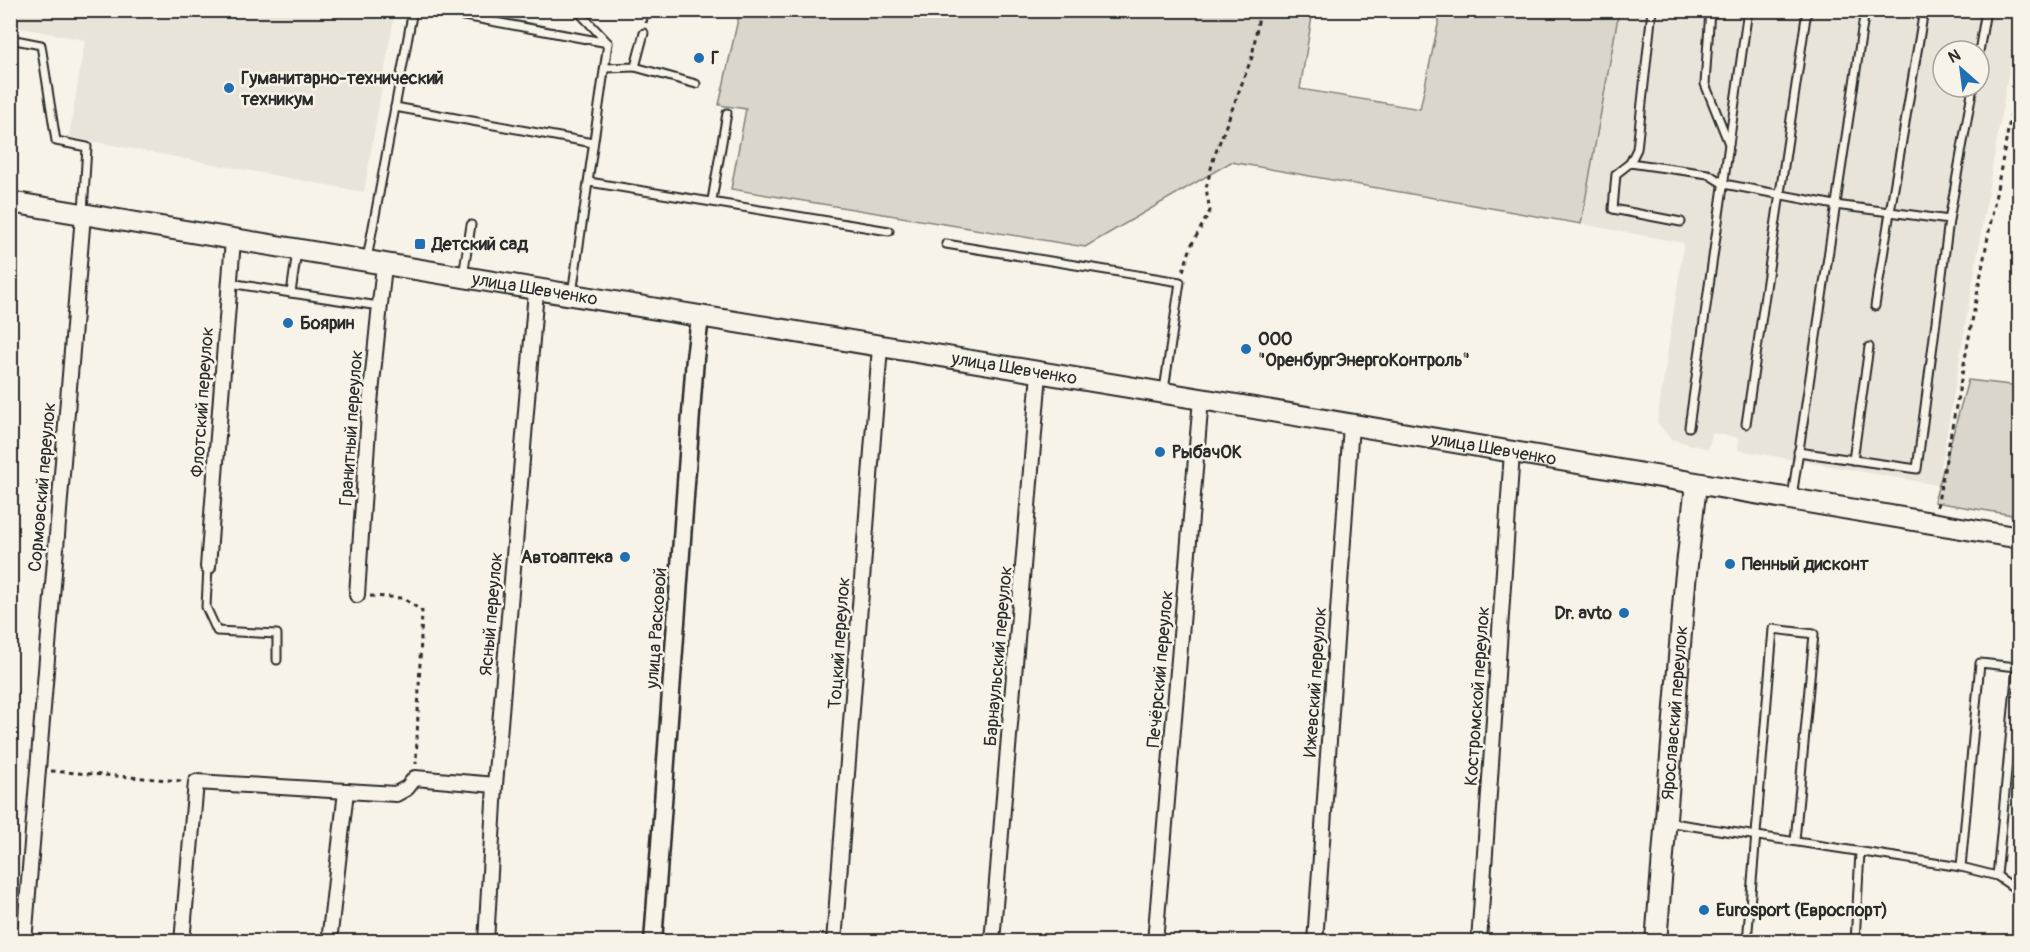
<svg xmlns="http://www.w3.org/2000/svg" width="2030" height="952" font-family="Pangolin,sans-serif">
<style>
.built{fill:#e8e4da;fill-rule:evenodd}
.green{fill:#dad6cc;stroke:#82807c;stroke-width:1.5}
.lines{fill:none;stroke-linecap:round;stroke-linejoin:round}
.service-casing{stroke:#2b2b2b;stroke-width:11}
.minor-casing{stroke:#2b2b2b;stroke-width:18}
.tertiary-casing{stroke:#2b2b2b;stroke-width:21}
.secondary-casing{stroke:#2b2b2b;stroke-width:24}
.path{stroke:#2b2b2b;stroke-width:3;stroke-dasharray:4.5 4.5;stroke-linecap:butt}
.service{stroke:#f7f3e8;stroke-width:7}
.minor{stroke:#f7f3e8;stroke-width:14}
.tertiary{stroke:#f7f3e8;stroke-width:16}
.secondary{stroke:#f7f3e8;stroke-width:20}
.poi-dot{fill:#1f6fb2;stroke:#f7f3e8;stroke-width:2}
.labels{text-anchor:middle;stroke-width:5;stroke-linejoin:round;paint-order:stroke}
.poi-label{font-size:18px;font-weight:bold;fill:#2b2b2b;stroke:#f7f3e8;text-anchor:start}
.street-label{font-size:18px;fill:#2b2b2b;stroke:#f7f3e8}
</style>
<rect width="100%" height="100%" fill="#f7f3e8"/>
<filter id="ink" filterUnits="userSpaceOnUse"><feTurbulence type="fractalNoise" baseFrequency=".0167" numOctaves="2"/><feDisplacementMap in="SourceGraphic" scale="12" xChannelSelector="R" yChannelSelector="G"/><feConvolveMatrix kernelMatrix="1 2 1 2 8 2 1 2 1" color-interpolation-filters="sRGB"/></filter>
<g filter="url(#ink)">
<g class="built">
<path d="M 10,11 L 395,11 L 364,192 L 69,137 L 85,40 L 11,26 Z"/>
<path d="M 1619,11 L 2019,11 L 1938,485 L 1738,450 L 1739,438 L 1712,433 L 1708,449 L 1671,439 L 1657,422 L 1684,243 L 1581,224 ZM 1943,51 L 1979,51 L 1979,87 L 1943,87 Z"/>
</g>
<g class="green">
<path d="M 740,10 L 1313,11 L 1300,89 L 1420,109 L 1441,11 L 1619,11 L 1581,224 L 1231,162 L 1085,247 L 731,189 L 746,109 L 719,105 Z"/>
<path d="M 1968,380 L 2019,386 L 2019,516 L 1934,502 Z"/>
</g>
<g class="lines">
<defs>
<g id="service">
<path d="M 432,10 L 608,43 L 572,294"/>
<path d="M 577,10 L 608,43"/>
<path d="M 1710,10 L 1705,84 L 1729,144"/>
<path d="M 10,39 L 41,45 L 56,141 L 87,147 L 83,212"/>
<path d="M 1979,52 L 1986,10"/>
<path d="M 635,67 L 696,84"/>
<path d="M 605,68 L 635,67 L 644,33"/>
<path d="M 395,107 L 593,143"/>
<path d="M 1630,163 L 1637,149 L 1652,10"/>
<path d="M 589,182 L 889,231"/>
<path d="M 712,200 L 727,113"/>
<path d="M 1949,220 L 1973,87"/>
<path d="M 1681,222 L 1613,209 L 1616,174 L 1630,163 L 1708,174 L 1724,184 L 1835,205 L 1890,212 L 1875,306"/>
<path d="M 946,244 L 1180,282 L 1164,390"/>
<path d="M 297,251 L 291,293 L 379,306"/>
<path d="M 367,259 L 413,10"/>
<path d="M 463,276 L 471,225"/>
<path d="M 230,283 L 291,293"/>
<path d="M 1746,424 L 1807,10"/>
<path d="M 1689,427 L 1748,10"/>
<path d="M 1798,452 L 1917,469 L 1949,220 L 1890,212 L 1924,10"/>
<path d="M 1853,460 L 1869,347"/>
<path d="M 1792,497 L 1865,10"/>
<path d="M 208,567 L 206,607 L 217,631 L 277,634 L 277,660"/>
<path d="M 1666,822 L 1961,867 L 1997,876 L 2020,892"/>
<path d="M 1961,867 L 1980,663 L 2017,667 L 1997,876"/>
<path d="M 1747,942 L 1773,629 L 1814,634 L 1795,841"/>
<path d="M 1855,942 L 1860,852"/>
</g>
<g id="minor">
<path d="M 208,567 L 233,240"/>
<path d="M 357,595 L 369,413 L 384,265"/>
<path d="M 24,942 L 83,215"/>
<path d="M 182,942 L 196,782 L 396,794 L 407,788 L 415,778 L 495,785"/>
<path d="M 329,942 L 346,791"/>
<path d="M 486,942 L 495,785 L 536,291"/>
<path d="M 834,942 L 880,347"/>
<path d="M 992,942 L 1039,373"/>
<path d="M 1155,942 L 1201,399"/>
<path d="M 1315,942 L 1351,425"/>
<path d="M 1479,942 L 1512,452"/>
</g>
<path id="tertiary" d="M 653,942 L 695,358 L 700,318"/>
<g id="secondary">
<path id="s1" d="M 10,202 L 1201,399 L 2020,538"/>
<path id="s2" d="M 1656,942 L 1685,583 L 1696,484"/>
</g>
</defs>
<use href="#service" class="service-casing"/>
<use href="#minor" class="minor-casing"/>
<use href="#tertiary" class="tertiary-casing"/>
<use href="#secondary" class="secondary-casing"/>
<g class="path">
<path d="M 646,23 L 649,10"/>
<path d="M 1183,271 L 1192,244 L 1210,211 L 1206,188 L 1214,157 L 1252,57 L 1260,10"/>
<path d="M 1937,507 L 2020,67"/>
<path d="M 370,596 L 403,598 L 422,611 L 416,764"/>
<path d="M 51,771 L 182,781"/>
</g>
<use href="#service" class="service"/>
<use href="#minor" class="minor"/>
<use href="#tertiary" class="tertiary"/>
<use href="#secondary" class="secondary"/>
</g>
</g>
<g class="poi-dot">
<circle cx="699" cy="58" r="6"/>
<circle cx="229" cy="88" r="6"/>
<rect x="414" y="238" width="12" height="12" rx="3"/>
<circle cx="288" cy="323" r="6"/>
<circle cx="1246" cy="349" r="6"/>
<circle cx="1160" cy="452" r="6"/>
<circle cx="625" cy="557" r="6"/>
<circle cx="1730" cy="564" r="6"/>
<circle cx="1624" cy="613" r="6"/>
<circle cx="1704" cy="910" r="6"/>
</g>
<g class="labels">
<g class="poi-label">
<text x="711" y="64">Г</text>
<text x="241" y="84">Гуманитарно-технический<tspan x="241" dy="21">техникум</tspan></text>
<text x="432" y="250">Детский сад</text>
<text x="300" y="329">Боярин</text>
<text x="1258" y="345">ООО<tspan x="1258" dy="21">"ОренбургЭнергоКонтроль"</tspan></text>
<text x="1172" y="458">РыбачОК</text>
<text x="613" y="563" text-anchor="end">Автоаптека</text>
<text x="1742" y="570">Пенный дисконт</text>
<text x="1612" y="619" text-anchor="end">Dr. avto</text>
<text x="1716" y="916">Eurosport (Евроспорт)</text>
</g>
<g class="street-label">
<text dy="6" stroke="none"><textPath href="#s1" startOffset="532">улица Шевченко</textPath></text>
<text dy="6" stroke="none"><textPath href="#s1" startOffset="1018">улица Шевченко</textPath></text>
<text transform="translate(202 402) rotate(-86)" y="6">Флотский переулок</text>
<text transform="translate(351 428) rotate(-86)" y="6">Гранитный переулок</text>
<text dy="6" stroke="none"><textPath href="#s1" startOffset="1504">улица Шевченко</textPath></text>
<text transform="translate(42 487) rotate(-85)" y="6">Сормовский переулок</text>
<text transform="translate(491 614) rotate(-85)" y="6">Ясный переулок</text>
<text transform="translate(656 628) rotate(-86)" y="6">улица Расковой</text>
<text transform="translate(839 643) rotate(-86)" y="6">Тоцкий переулок</text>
<text transform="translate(998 656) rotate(-85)" y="6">Барнаульский переулок</text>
<text transform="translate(1160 669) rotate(-85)" y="6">Печёрский переулок</text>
<text transform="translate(1315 682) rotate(-86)" y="6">Ижевский переулок</text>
<text transform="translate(1477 696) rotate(-86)" y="6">Костромской переулок</text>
<text dy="6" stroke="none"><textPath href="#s2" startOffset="230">Ярославский переулок</textPath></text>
</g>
</g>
<rect width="2030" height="952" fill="none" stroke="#f7f3e8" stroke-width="36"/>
<rect x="18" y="18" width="1994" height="916" fill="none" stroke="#2b2b2b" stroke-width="2" filter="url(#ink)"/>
<g transform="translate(1961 69) rotate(332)"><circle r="28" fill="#f7f3e8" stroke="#a5a39c" stroke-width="1.5"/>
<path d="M0-4.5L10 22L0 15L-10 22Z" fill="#1f6fb2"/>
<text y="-9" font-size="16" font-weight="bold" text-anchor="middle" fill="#2b2b2b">N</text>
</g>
</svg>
